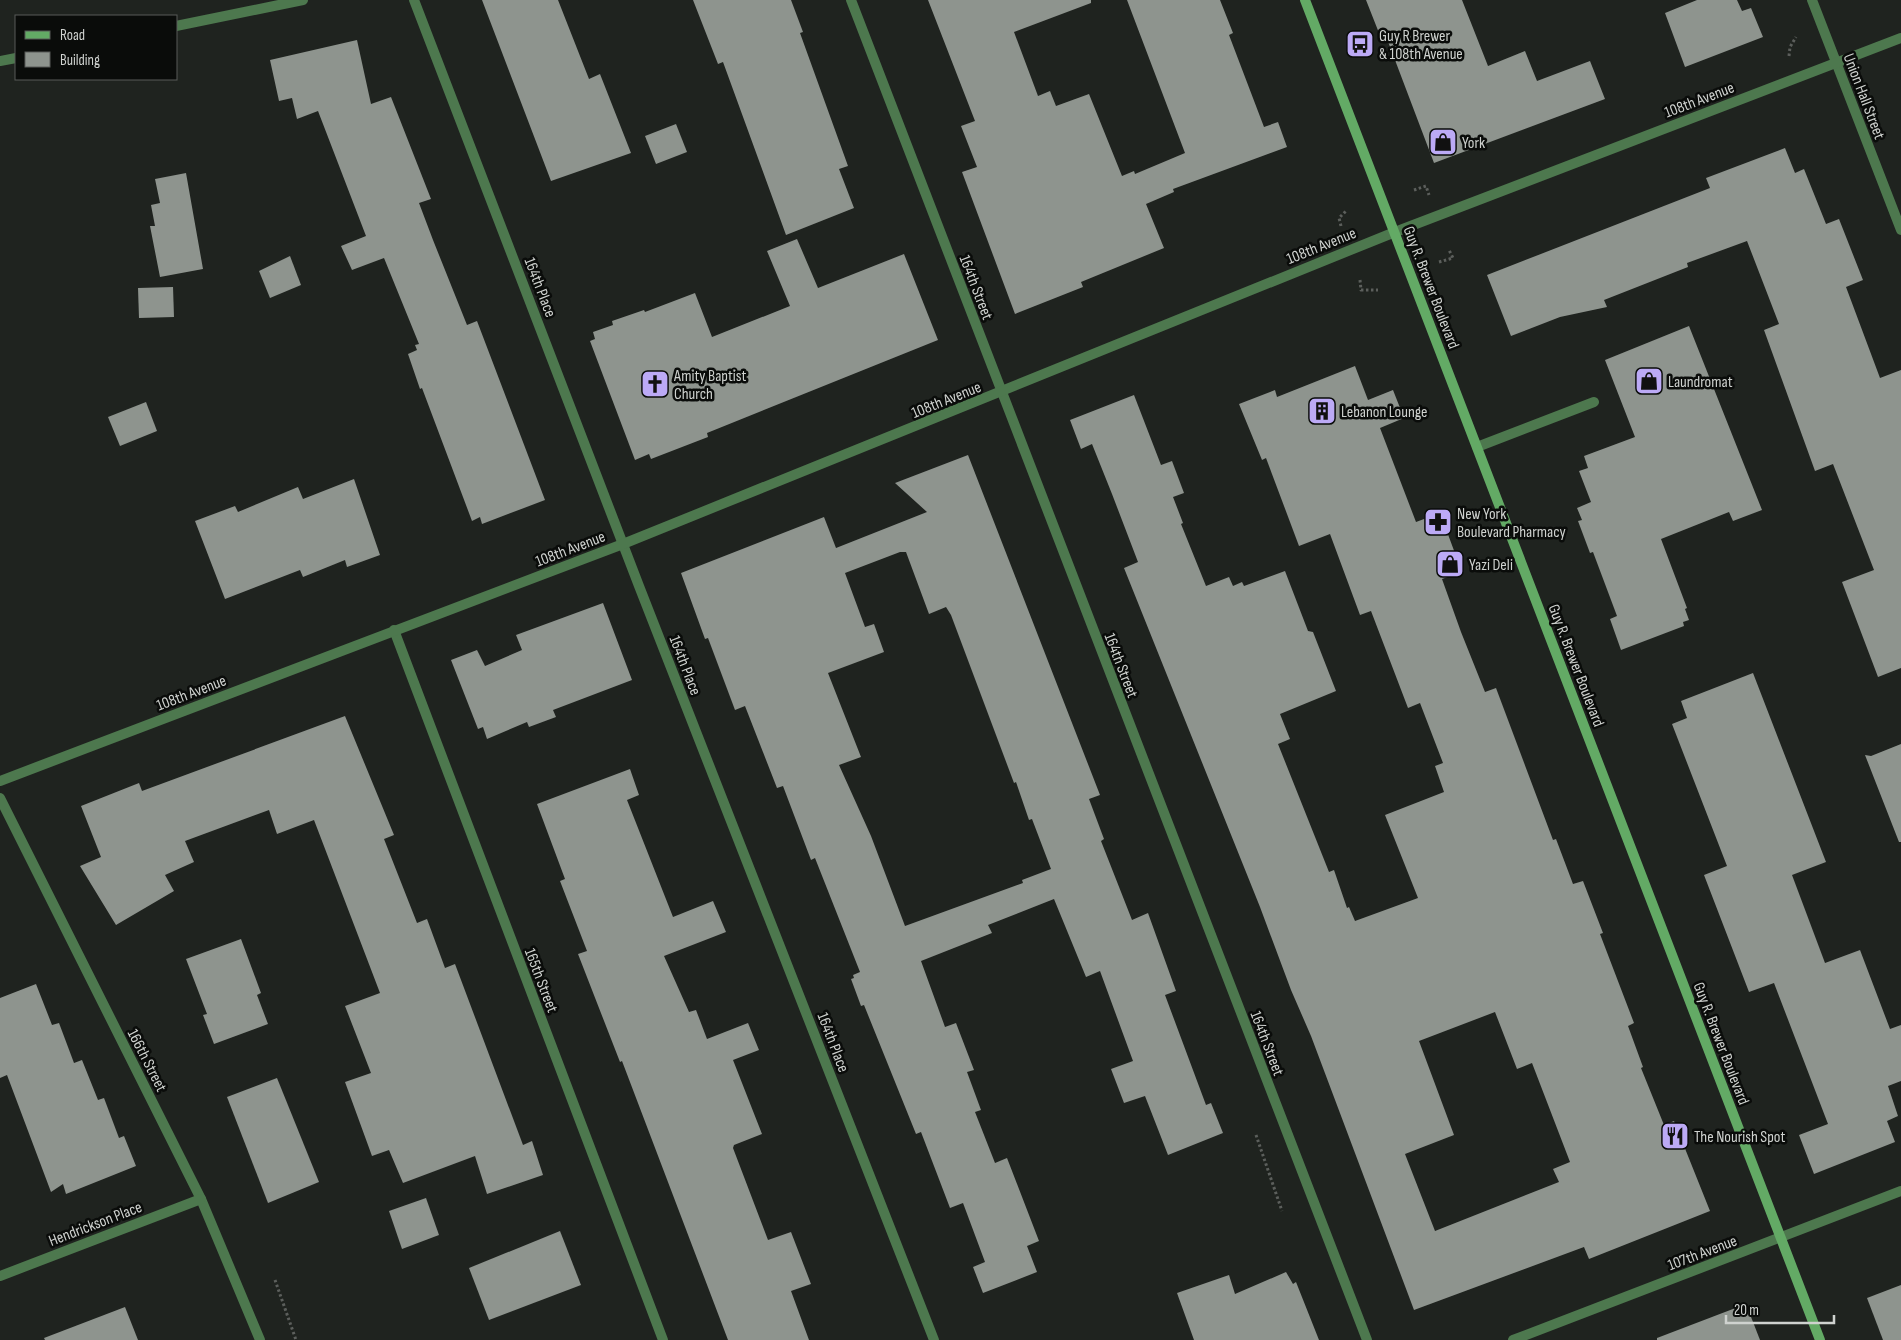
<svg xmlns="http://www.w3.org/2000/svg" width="1901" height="1340" font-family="'Sofia Sans Condensed',sans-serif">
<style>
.building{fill:#8e948e;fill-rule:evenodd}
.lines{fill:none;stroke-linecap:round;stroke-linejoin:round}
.path{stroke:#5c5f5c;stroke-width:3;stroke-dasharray:2.5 2.5;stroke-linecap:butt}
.service{stroke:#4d784e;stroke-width:10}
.minor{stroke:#4d784e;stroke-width:10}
.secondary{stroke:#63aa65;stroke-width:10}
.labels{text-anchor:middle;stroke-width:5;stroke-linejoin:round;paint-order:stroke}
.poi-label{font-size:16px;fill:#cfd2cf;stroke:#0a0c0a;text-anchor:start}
.street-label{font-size:16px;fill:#cfd2cf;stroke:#0a0c0a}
</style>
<rect width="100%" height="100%" fill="#1f231f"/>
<g class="building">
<path d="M 482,0 L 558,0 L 589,79 L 600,74 L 631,153 L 551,181 Z"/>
<path d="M 693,0 L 791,0 L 803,32 L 800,33 L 848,166 L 839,169 L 854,208 L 786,235 L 723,62 L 718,64 Z"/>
<path d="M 928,0 L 1091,0 L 1091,3 L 1014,32 L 1038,96 L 1050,91 L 1056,106 L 1089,94 L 1122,176 L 1134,171 L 1135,174 L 1185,153 L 1127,0 L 1220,0 L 1233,33 L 1229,35 L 1264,127 L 1278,122 L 1287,147 L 1173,189 L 1174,192 L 1146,204 L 1164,248 L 1081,282 L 1083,287 L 1015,314 L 962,172 L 977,167 L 961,126 L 975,121 Z"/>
<path d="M 1366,0 L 1462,0 L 1488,66 L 1525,51 L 1537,81 L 1590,61 L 1605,99 L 1434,163 L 1384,31 L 1379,33 Z"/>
<path d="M 1697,0 L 1737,0 L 1742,11 L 1751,8 L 1763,37 L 1685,67 L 1665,13 Z"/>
<path d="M 357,40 L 371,104 L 391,97 L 431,199 L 419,203 L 433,240 L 467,325 L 477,321 L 545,500 L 482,524 L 480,517 L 472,521 L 422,388 L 420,389 L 408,354 L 417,350 L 415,345 L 419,344 L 384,258 L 352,270 L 341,246 L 366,236 L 318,111 L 297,119 L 292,98 L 279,101 L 270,60 Z"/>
<path d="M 676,124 L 687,152 L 656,164 L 645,136 Z"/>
<path d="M 1785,148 L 1795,173 L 1804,169 L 1826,224 L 1839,219 L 1863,280 L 1846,287 L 1880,378 L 1901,370 L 1901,668 L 1878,677 L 1842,582 L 1874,570 L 1833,464 L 1815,471 L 1764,330 L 1779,324 L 1747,241 L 1687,263 L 1688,267 L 1604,300 L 1607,307 L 1560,317 L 1511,336 L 1487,275 L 1710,188 L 1706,178 Z"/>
<path d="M 186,173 L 203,269 L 160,277 L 150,226 L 155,226 L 151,205 L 160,203 L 155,179 Z"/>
<path d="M 797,239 L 818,288 L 904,254 L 938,340 L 707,433 L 708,437 L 651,459 L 649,454 L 635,460 L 590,341 L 595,339 L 593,332 L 613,325 L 612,321 L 644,310 L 645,312 L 695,293 L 712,337 L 790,306 L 767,251 Z"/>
<path d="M 290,256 L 301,285 L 270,298 L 259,271 Z"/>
<path d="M 173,287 L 174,317 L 139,318 L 138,288 Z"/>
<path d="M 1689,326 L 1762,510 L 1733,521 L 1729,512 L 1661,539 L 1687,608 L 1685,609 L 1689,620 L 1683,622 L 1684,626 L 1621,650 L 1610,619 L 1617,616 L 1593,552 L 1590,553 L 1578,521 L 1582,520 L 1577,508 L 1591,502 L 1579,471 L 1588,468 L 1584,456 L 1635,437 L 1605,360 Z"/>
<path d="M 1355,366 L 1368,400 L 1393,390 L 1404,418 L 1380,428 L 1416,522 L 1440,513 L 1462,572 L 1442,579 L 1461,632 L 1485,692 L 1496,688 L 1553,840 L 1556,839 L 1573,884 L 1583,881 L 1603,933 L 1600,934 L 1634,1023 L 1628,1026 L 1643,1067 L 1641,1068 L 1664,1125 L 1674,1121 L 1710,1211 L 1589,1259 L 1584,1247 L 1414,1310 L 1311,1036 L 1291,990 L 1260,907 L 1124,568 L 1138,562 L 1112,494 L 1092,444 L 1081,449 L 1070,420 L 1134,395 L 1161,465 L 1172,461 L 1184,493 L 1173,497 L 1183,523 L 1181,524 L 1206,586 L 1229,577 L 1233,586 L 1242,582 L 1244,586 L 1285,571 L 1308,631 L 1313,632 L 1336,691 L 1280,714 L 1290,739 L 1278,744 L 1329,872 L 1334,870 L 1347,908 L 1349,907 L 1355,921 L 1418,898 L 1385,815 L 1444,792 L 1435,766 L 1443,763 L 1420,703 L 1408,708 L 1371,611 L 1360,615 L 1330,534 L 1299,546 L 1266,458 L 1262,460 L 1239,404 L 1275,390 L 1277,397 ZM 1495,1012 L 1517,1069 L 1532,1063 L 1570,1162 L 1553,1169 L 1559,1182 L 1435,1231 L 1405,1154 L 1454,1135 L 1419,1041 Z"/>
<path d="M 146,402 L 157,431 L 120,446 L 108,417 Z"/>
<path d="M 968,455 L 1100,795 L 1089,799 L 1104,839 L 1101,841 L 1132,920 L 1148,913 L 1176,991 L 1165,995 L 1206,1105 L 1211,1103 L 1223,1133 L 1168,1155 L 1145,1096 L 1124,1103 L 1111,1069 L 1133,1061 L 1100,971 L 1086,977 L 1054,899 L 988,925 L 992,933 L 921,961 L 945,1027 L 956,1023 L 974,1070 L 967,1072 L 981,1110 L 975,1112 L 995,1163 L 1007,1158 L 1039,1241 L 1027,1246 L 1037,1272 L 983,1293 L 973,1267 L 985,1262 L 963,1203 L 950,1208 L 921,1132 L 916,1134 L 864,1005 L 861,1006 L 851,979 L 854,978 L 853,975 L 860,972 L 815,858 L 811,860 L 783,786 L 777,788 L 745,706 L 735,710 L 708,638 L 705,639 L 681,573 L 824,517 L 836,548 L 927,512 L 895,483 ZM 900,552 L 906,552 L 929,614 L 946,607 L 951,615 L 1014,783 L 1016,782 L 1029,820 L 1032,819 L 1051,869 L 1022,880 L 1023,883 L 905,926 L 871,836 L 839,765 L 861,757 L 828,673 L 884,652 L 874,624 L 865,627 L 845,573 Z"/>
<path d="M 354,479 L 380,555 L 347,567 L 345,560 L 303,577 L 300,570 L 225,599 L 195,521 L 235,506 L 238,512 L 298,487 L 303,499 Z"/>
<path d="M 603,603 L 632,680 L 553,710 L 556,717 L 529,727 L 527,722 L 487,739 L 483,727 L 478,729 L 451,660 L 477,650 L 485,666 L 522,650 L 516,635 Z"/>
<path d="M 1753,673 L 1826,862 L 1792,875 L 1825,963 L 1860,950 L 1890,1029 L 1901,1025 L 1901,1081 L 1888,1086 L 1898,1116 L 1887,1121 L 1895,1142 L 1814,1174 L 1799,1135 L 1828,1124 L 1774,983 L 1749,992 L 1704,875 L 1727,866 L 1672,724 L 1687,718 L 1681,701 Z"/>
<path d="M 345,716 L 394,835 L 384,839 L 417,923 L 427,919 L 445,968 L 455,964 L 523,1145 L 532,1141 L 543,1175 L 487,1194 L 475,1156 L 403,1183 L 389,1150 L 372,1156 L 345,1082 L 371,1073 L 345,1006 L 380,993 L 314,820 L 277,834 L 269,810 L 185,841 L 194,862 L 165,875 L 174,891 L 116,925 L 80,866 L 101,857 L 81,806 L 139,783 L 142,791 Z"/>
<path d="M 1901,744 L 1901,842 L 1899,842 L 1865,755 L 1871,756 Z"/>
<path d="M 630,769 L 639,795 L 627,800 L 673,917 L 713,901 L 726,932 L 664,956 L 689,1012 L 696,1010 L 707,1039 L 748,1023 L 759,1050 L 733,1060 L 762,1134 L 734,1145 L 733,1148 L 768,1240 L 791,1232 L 811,1284 L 791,1291 L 809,1340 L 728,1340 L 622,1061 L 620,1062 L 578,954 L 587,951 L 560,881 L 565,879 L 537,804 Z"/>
<path d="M 241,939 L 261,993 L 257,995 L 268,1024 L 214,1044 L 203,1015 L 207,1014 L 186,959 Z"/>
<path d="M 36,984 L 52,1025 L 59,1023 L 74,1063 L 82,1060 L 98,1100 L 104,1098 L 119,1138 L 124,1136 L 136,1166 L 66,1194 L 63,1184 L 51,1192 L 7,1075 L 0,1078 L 0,998 Z"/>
<path d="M 277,1078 L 319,1182 L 268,1203 L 227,1097 Z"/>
<path d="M 426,1198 L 439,1235 L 402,1249 L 389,1211 Z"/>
<path d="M 560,1231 L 581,1285 L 489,1320 L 469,1268 Z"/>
<path d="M 1286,1272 L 1293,1284 L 1296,1282 L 1319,1340 L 1194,1340 L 1177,1293 L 1229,1275 L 1235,1294 Z"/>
<path d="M 1901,1285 L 1901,1340 L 1883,1340 L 1867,1298 Z"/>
<path d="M 1746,1304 L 1760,1340 L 1657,1340 L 1657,1338 Z"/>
<path d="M 125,1307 L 138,1340 L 45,1340 L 44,1338 Z"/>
</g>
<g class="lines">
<g class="path">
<path d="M 1789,56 L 1790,47 L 1796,37"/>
<path d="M 1414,190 L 1426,186 L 1429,195"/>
<path d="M 1341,226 L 1339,218 L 1346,211"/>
<path d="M 1439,262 L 1453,258 L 1449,250"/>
<path d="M 1360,280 L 1361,290 L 1378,290"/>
<path d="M 1256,1135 L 1282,1211"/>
<path d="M 275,1280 L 296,1340"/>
</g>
<path class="service" d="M 1477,447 L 1594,402"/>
<g class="minor">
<path d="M 414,0 L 639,586 L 934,1340"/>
<path d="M 851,0 L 1367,1340"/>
<path d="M 1812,0 L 1901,230"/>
<path d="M 176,26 L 303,0"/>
<path d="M 0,61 L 16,58"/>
<path d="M 394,630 L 663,1340"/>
<path d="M 0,781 L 623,544 L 1395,232 L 1901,38"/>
<path d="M 0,798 L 201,1199 L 260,1340"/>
<path d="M 0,1276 L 201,1199"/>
<path d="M 1513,1340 L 1901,1191"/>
</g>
<path class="secondary" d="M 1305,0 L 1820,1340"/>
</g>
<defs>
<symbol id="bus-square" viewBox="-11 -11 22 22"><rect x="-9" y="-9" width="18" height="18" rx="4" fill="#bcaaf6" stroke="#0a0c0a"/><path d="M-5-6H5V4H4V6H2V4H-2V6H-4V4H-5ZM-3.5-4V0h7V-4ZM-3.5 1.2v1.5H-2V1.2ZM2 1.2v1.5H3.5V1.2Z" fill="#111"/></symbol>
<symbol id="shop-square" viewBox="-11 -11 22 22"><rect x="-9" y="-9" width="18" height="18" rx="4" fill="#bcaaf6" stroke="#0a0c0a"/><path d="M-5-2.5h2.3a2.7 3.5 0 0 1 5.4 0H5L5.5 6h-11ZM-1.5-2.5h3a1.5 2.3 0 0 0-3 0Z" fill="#111"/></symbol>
<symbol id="church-square" viewBox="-11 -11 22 22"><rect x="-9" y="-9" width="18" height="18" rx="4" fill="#bcaaf6" stroke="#0a0c0a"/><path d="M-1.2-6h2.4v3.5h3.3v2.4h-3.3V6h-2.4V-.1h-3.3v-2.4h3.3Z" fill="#111"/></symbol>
<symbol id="building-square" viewBox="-11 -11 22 22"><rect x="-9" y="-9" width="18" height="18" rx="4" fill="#bcaaf6" stroke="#0a0c0a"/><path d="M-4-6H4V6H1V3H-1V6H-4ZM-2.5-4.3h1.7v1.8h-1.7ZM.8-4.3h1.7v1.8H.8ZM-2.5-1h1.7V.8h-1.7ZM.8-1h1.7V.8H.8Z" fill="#111"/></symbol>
<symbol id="pharmacy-square" viewBox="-11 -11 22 22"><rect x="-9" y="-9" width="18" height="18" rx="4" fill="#bcaaf6" stroke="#0a0c0a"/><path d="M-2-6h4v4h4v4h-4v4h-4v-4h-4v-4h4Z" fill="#111"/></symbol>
<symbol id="restaurant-square" viewBox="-11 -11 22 22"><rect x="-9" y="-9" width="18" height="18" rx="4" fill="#bcaaf6" stroke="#0a0c0a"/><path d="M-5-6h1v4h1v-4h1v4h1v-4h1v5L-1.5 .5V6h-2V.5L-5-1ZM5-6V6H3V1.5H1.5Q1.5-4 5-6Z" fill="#111"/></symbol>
</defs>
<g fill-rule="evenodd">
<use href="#bus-square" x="1344" y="28" width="32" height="32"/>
<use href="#shop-square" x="1427" y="126" width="32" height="32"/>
<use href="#shop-square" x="1633" y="365" width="32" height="32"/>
<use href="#church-square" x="639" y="368" width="32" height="32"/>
<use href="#building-square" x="1306" y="395" width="32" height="32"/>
<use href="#pharmacy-square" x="1422" y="506" width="32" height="32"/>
<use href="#shop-square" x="1434" y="548" width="32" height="32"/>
<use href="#restaurant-square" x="1659" y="1120" width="32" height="32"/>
</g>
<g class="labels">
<g class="poi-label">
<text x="1379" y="41">Guy R Brewer<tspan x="1379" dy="18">&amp; 108th Avenue</tspan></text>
<text x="1462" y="148">York</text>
<text x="674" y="381">Amity Baptist<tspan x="674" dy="18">Church</tspan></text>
<text x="1668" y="387">Laundromat</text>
<text x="1341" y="417">Lebanon Lounge</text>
<text x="1457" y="519">New York<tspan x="1457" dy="18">Boulevard Pharmacy</tspan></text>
<text x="1469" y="570">Yazi Deli</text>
<text x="1694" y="1142">The Nourish Spot</text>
</g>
<g class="street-label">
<text transform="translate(1865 96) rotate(69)" y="6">Union Hall Street</text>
<text transform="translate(1699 99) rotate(-21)" y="6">108th Avenue</text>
<text transform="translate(1321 245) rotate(-22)" y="6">108th Avenue</text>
<text transform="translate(541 287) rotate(69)" y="6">164th Place</text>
<text transform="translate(977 287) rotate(69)" y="6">164th Street</text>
<text transform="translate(1432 287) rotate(69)" y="6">Guy R. Brewer Boulevard</text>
<text transform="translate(946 399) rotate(-22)" y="6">108th Avenue</text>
<text transform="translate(570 548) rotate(-21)" y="6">108th Avenue</text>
<text transform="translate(686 665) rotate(69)" y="6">164th Place</text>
<text transform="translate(1122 665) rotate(69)" y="6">164th Street</text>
<text transform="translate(1577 665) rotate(69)" y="6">Guy R. Brewer Boulevard</text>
<text transform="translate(191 692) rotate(-21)" y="6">108th Avenue</text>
<text transform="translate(542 980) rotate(69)" y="6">165th Street</text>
<text transform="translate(834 1042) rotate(69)" y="6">164th Place</text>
<text transform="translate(1268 1043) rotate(69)" y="6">164th Street</text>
<text transform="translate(1722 1043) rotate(69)" y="6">Guy R. Brewer Boulevard</text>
<text transform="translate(148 1060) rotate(63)" y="6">166th Street</text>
<text transform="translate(95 1223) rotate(-21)" y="6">Hendrickson Place</text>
<text transform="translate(1702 1252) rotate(-21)" y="6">107th Avenue</text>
</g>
</g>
<rect x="15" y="15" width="162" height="65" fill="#0a0c0a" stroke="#595b59"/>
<rect x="25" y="31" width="25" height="8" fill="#63aa65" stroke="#595b59"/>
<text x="60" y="40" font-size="15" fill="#cfd2cf">Road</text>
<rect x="25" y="52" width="25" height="15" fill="#8e948e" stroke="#595b59"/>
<text x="60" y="65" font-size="15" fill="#cfd2cf">Building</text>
<path d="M1726 1315v8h108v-8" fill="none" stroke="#cfd2cf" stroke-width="2.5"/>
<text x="1734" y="1315" font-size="15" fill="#cfd2cf" stroke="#0a0c0a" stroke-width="4" paint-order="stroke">20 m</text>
</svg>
